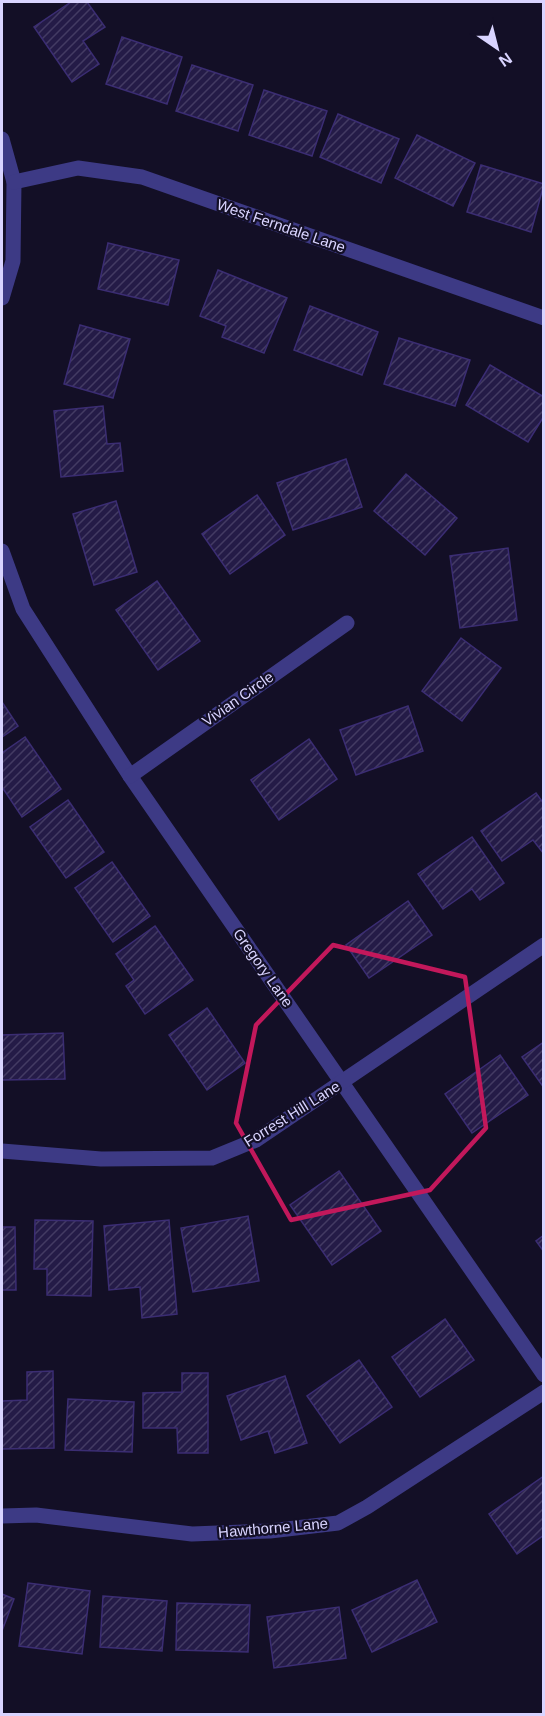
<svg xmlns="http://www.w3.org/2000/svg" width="545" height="1716" font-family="Helvetica,sans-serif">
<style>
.building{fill:url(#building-hatch);stroke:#3b2d73;stroke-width:1.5}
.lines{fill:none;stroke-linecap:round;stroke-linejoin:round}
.street{stroke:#3d3a85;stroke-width:15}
.marked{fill:none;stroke:#c2185b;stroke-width:4.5;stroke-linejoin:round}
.labels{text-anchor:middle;stroke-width:4.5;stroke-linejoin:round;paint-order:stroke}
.street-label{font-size:15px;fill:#d9d4ff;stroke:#130f26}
</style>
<defs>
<pattern id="building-hatch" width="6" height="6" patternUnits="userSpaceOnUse" patternTransform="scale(1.5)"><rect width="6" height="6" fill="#241b47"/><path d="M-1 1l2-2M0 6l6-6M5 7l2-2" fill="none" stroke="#433b63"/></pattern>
</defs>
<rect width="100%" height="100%" fill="#130f26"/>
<g class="building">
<path d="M 71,2 L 87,2 L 105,27 L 83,41 L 99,64 L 72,82 L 34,27 Z"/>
<path d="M 122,37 L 182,57 L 167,104 L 106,84 Z"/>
<path d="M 192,65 L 253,85 L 238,131 L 176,111 Z"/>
<path d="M 264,90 L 327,111 L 312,156 L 249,135 Z"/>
<path d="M 338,114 L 399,139 L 381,183 L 320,157 Z"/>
<path d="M 417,135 L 475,163 L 453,206 L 395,178 Z"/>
<path d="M 481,165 L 544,184 L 531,232 L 467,212 Z"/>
<path d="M 108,243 L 179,260 L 168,305 L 98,289 Z"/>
<path d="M 218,270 L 287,298 L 264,353 L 222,337 L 226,326 L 200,316 Z"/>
<path d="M 310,306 L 378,332 L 362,375 L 294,350 Z"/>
<path d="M 80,325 L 130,339 L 113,398 L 64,384 Z"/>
<path d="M 399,338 L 470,360 L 455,406 L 384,384 Z"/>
<path d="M 490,365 L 544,397 L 544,416 L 528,442 L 466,405 Z"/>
<path d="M 103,406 L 107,444 L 120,443 L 123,471 L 61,477 L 54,411 Z"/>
<path d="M 346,459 L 362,507 L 293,530 L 277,483 Z"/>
<path d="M 406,474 L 457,518 L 425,555 L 374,511 Z"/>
<path d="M 257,495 L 285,535 L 230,574 L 202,534 Z"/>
<path d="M 116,501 L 137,572 L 94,585 L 73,514 Z"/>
<path d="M 508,548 L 517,620 L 460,628 L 450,556 Z"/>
<path d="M 157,581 L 200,641 L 158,670 L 116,610 Z"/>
<path d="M 461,638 L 501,668 L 462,721 L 422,691 Z"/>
<path d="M 2,702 L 18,726 L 2,737 Z"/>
<path d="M 408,706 L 423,751 L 356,775 L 340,730 Z"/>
<path d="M 25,737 L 61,789 L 22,817 L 2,787 L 2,753 Z"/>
<path d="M 309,739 L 337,779 L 279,820 L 251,780 Z"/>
<path d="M 536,793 L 544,804 L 544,854 L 533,840 L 502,861 L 481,831 Z"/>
<path d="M 68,800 L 104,852 L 66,878 L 30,827 Z"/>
<path d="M 472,837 L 504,883 L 480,900 L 472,889 L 443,909 L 418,874 Z"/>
<path d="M 112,862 L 150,916 L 113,942 L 75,888 Z"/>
<path d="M 408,901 L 432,935 L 369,978 L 346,945 Z"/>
<path d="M 155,926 L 193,980 L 145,1014 L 126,986 L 134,980 L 116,954 Z"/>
<path d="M 207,1008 L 245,1063 L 207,1090 L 169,1035 Z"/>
<path d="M 63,1033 L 65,1079 L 2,1080 L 2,1035 Z"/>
<path d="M 544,1042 L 544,1088 L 522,1057 Z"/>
<path d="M 500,1055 L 528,1095 L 472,1133 L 445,1094 Z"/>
<path d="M 339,1171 L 381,1231 L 332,1265 L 290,1205 Z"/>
<path d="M 248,1216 L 259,1281 L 193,1292 L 181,1228 Z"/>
<path d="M 35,1220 L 93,1221 L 91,1296 L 47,1295 L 47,1269 L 34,1269 Z"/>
<path d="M 169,1220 L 177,1314 L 142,1318 L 140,1287 L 109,1290 L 104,1226 Z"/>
<path d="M 2,1227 L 15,1227 L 16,1290 L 2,1290 Z"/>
<path d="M 544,1235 L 544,1252 L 536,1241 Z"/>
<path d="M 445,1319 L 474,1360 L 420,1397 L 392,1357 Z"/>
<path d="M 359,1360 L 392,1407 L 340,1443 L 307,1396 Z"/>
<path d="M 53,1371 L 54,1448 L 2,1449 L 2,1401 L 27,1400 L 27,1372 Z"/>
<path d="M 182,1373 L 208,1373 L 208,1453 L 178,1453 L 177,1428 L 143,1428 L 143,1393 L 182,1392 Z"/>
<path d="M 285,1376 L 307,1443 L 275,1453 L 268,1431 L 241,1440 L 227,1396 Z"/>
<path d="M 68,1399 L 134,1402 L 132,1452 L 65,1450 Z"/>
<path d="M 544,1476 L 544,1535 L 517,1554 L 489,1514 Z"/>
<path d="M 417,1580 L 437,1622 L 372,1652 L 352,1610 Z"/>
<path d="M 28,1583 L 90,1591 L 82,1654 L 19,1646 Z"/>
<path d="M 2,1594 L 14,1599 L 2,1631 Z"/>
<path d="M 103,1596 L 167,1601 L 162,1651 L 100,1647 Z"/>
<path d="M 177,1603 L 250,1605 L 248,1652 L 176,1650 Z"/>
<path d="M 339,1607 L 346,1658 L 274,1668 L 267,1617 Z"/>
</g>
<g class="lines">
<g class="street">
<path d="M 2,139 L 14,182 L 13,261 L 2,298"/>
<path d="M 14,182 L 78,168 L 142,177 L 544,318"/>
<path d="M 2,551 L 23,609 L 130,776 L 544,1375"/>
<path d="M 130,776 L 347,623"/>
<path d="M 2,1151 L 101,1159 L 212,1158 L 256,1140 L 544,945"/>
<path d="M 2,1516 L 36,1515 L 192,1534 L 270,1531 L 338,1523 L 367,1507 L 544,1392"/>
</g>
</g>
<path class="marked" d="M 333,945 L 465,977 L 486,1128 L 430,1190 L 291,1220 L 236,1123 L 256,1025 Z"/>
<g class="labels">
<g class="street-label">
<text transform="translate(281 226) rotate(19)" y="5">West Ferndale Lane</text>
<text transform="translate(238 699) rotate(-35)" y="5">Vivian Circle</text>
<text transform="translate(263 968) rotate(55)" y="5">Gregory Lane</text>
<text transform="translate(292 1114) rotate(-32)" y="5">Forrest Hill Lane</text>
<text transform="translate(273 1528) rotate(-5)" y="5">Hawthorne Lane</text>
</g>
</g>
<rect width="545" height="1716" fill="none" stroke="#d9d4ff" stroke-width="6"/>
<g transform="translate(497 48) rotate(145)" stroke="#130f26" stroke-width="4.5" paint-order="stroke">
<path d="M0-4.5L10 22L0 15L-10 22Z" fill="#d9d4ff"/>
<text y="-9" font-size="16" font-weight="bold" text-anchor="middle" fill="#d9d4ff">N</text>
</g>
</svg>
